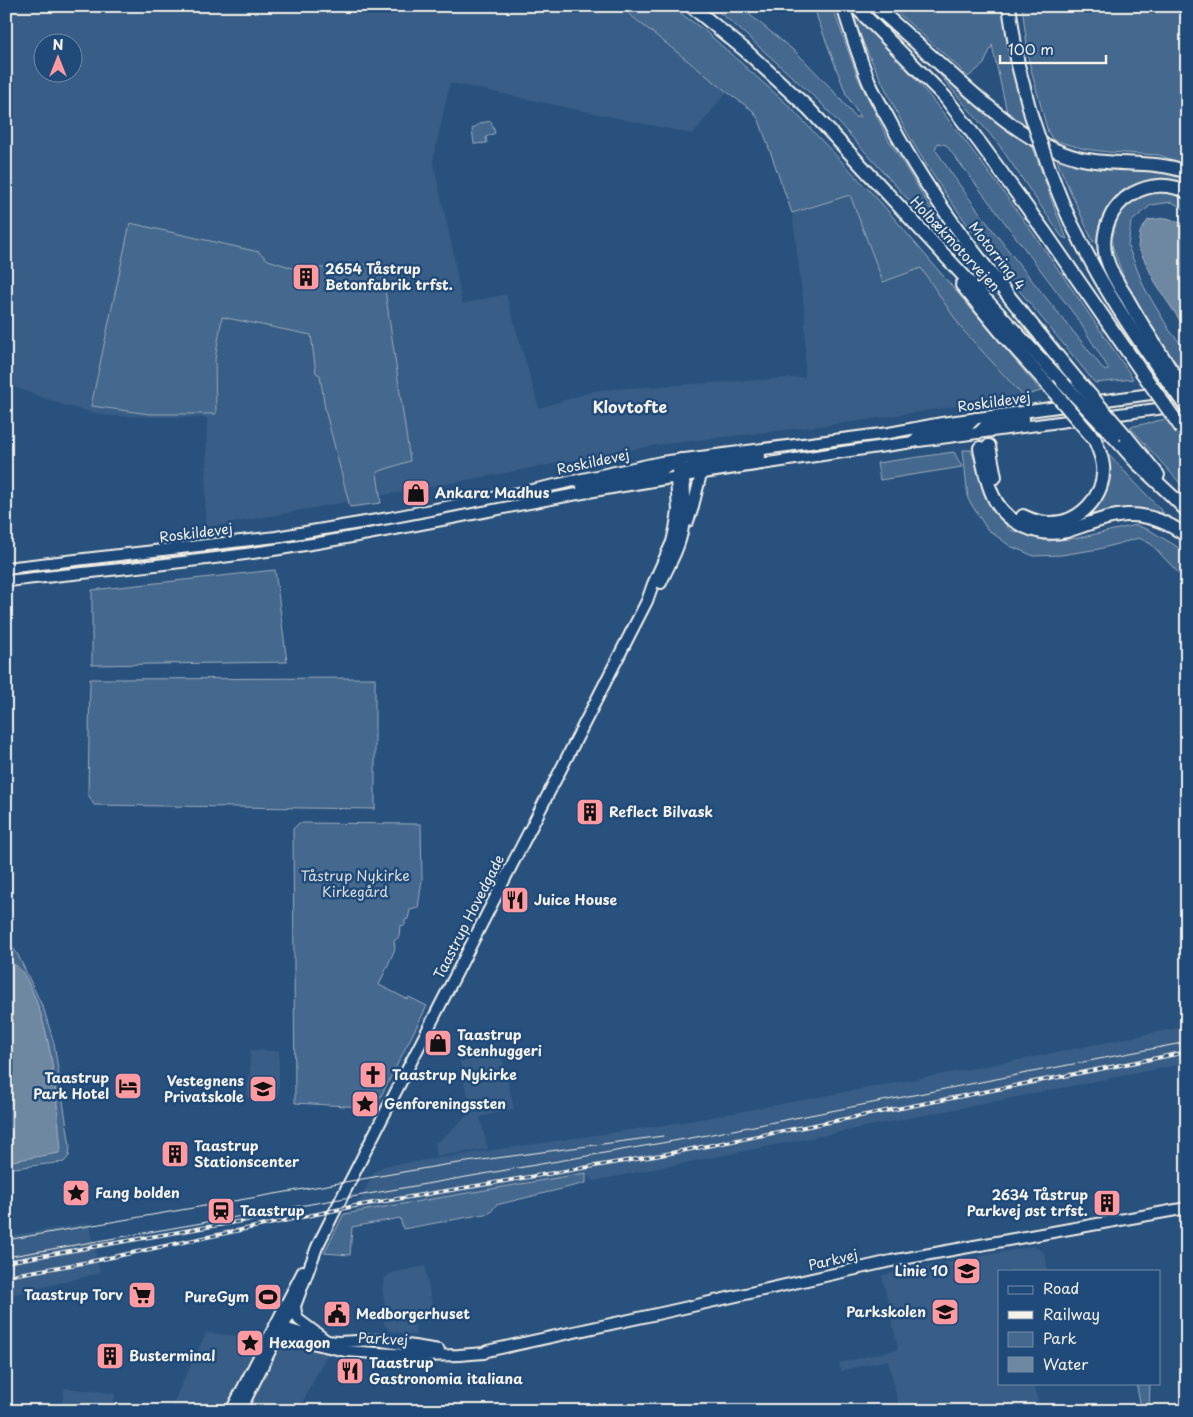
<svg xmlns="http://www.w3.org/2000/svg" width="1193" height="1417" font-family="'Playpen Sans',sans-serif">
<style>
.built{fill:#375d86;fill-rule:evenodd}
.green{fill:#45688e;stroke:#9cacbb;fill-rule:evenodd}
.water{fill:#6e88a2;stroke:#a4b2be}
.lines{fill:none;stroke-linecap:round;stroke-linejoin:round}
.secondary-casing{stroke:#f4f1e8;stroke-width:14}
.highway-casing{stroke:#f4f1e8;stroke-width:16}
.secondary{stroke:#1f4a7a;stroke-width:10}
.highway{stroke:#1f4a7a;stroke-width:12}
.tram{stroke:#f4f1e8;stroke-width:1}
.rail-casing{stroke:#f4f1e8;stroke-width:4}
.rail{stroke:#1f4a7a;stroke-width:2;stroke-dasharray:5.5;stroke-linecap:butt}
.highway-bridge-casing{stroke:#f4f1e8;stroke-width:16;stroke-linecap:butt}
.highway-bridge{stroke:#1f4a7a;stroke-width:12}
.labels{text-anchor:middle;stroke-width:5;stroke-linejoin:round;paint-order:stroke}
.street-label{font-size:14px;fill:#f4f1e8;stroke:#1f4a7a}
.poi-label{font-size:14px;font-weight:bold;fill:#f4f1e8;stroke:#1f4a7a;text-anchor:start}
.park-label{font-size:14px;fill:#dadcda;stroke:#1f4a7a}
.quarter-label{font-size:16px;font-weight:bold;fill:#f4f1e8;stroke:#1f4a7a}
</style>
<rect width="100%" height="100%" fill="#28517e"/>
<filter id="ink" filterUnits="userSpaceOnUse"><feTurbulence type="fractalNoise" baseFrequency=".02" numOctaves="2"/><feDisplacementMap in="SourceGraphic" scale="10" xChannelSelector="R" yChannelSelector="G"/><feConvolveMatrix kernelMatrix="1 2 1 2 8 2 1 2 1" color-interpolation-filters="sRGB"/></filter>
<g filter="url(#ink)">
<g class="built">
<path d="M 6,6 L 619,6 L 727,92 L 693,134 L 450,83 L 433,161 L 452,246 L 462,304 L 506,294 L 539,408 L 598,390 L 805,377 L 805,317 L 792,213 L 850,194 L 883,282 L 921,268 L 962,329 L 1023,396 L 853,422 L 657,445 L 205,528 L 207,418 L 107,416 L 66,406 L 6,384 ZM 42,42 L 72,42 L 72,72 L 42,72 Z"/>
<path d="M 1187,1026 L 1187,1063 L 594,1181 L 585,1174 L 354,1212 L 374,1172 L 384,1166 L 684,1122 L 1023,1059 Z"/>
<path d="M 250,1050 L 279,1051 L 279,1095 L 276,1098 L 248,1098 L 248,1077 L 250,1076 Z"/>
<path d="M 501,1053 L 514,1109 L 480,1117 L 488,1149 L 437,1156 L 435,1142 L 440,1140 L 471,1112 L 472,1110 L 463,1079 L 460,1062 Z"/>
<path d="M 89,1223 L 100,1273 L 11,1295 L 6,1301 L 6,1236 Z"/>
<path d="M 1034,1246 L 1044,1252 L 1048,1271 L 999,1271 L 999,1383 L 1034,1383 L 1039,1405 L 1015,1411 L 900,1411 L 888,1360 L 841,1371 L 839,1363 L 898,1349 L 882,1275 Z"/>
<path d="M 425,1266 L 433,1311 L 413,1315 L 416,1336 L 390,1331 L 384,1324 L 385,1306 L 382,1288 L 384,1279 L 391,1273 Z"/>
<path d="M 206,1333 L 276,1339 L 329,1351 L 298,1411 L 169,1411 Z"/>
<path d="M 64,1388 L 113,1393 L 116,1397 L 109,1411 L 61,1411 Z"/>
</g>
<g class="green">
<path d="M 619,6 L 670,6 L 704,30 L 787,104 L 882,204 L 1041,391 L 1023,396 L 962,329 L 921,268 L 883,282 L 850,195 L 792,213 L 759,120 L 752,110 L 727,92 Z"/>
<path d="M 711,6 L 739,6 L 798,54 L 831,88 L 855,117 L 860,117 L 846,94 L 817,17 L 815,6 L 832,6 L 858,78 L 888,139 L 943,228 L 933,227 L 820,102 L 735,25 Z"/>
<path d="M 890,6 L 1002,6 C 1008,48 1017,89 1028,130 L 1008,117 L 992,45 L 984,64 L 968,77 L 951,60 Z"/>
<path d="M 1022,6 L 1187,6 L 1187,165 L 1159,155 L 1108,152 L 1085,149 L 1053,140 L 1048,132 L 1029,62 Z"/>
<path d="M 854,16 C 874,35 895,55 913,76 C 991,169 1059,270 1128,371 L 1133,379 L 1095,383 C 1031,303 960,225 909,136 C 901,122 894,106 887,92 C 875,67 861,42 854,16 ZM 938,143 L 946,145 L 1077,318 L 1109,369 L 1105,371 C 1047,298 986,227 935,149 Z"/>
<path d="M 928,61 L 1016,136 L 1031,142 L 1057,215 L 1067,239 L 1062,237 L 999,145 Z"/>
<path d="M 491,121 L 495,133 L 486,137 L 487,143 L 474,144 L 472,129 L 481,123 Z"/>
<path d="M 1056,155 L 1178,174 L 1187,178 L 1187,186 L 1168,180 L 1136,184 L 1116,196 L 1102,220 L 1097,240 L 1093,242 L 1059,166 Z"/>
<path d="M 1158,191 L 1185,198 L 1187,200 L 1187,211 L 1172,202 L 1151,205 L 1131,222 L 1128,246 L 1144,287 L 1170,331 L 1187,351 L 1187,371 L 1183,371 L 1171,356 L 1127,286 L 1111,243 L 1118,216 L 1137,196 Z"/>
<path d="M 130,223 L 259,252 L 268,260 L 299,270 L 381,263 L 410,461 L 377,472 L 381,503 L 350,507 L 325,409 L 320,375 L 316,373 L 311,335 L 222,317 L 215,360 L 216,414 L 150,414 L 91,406 Z"/>
<path d="M 1166,419 L 1187,446 L 1187,491 L 1130,427 Z"/>
<path d="M 963,450 L 971,450 L 990,506 L 1010,530 L 1048,541 L 1078,538 L 1136,525 L 1151,531 L 1176,546 L 1187,556 L 1187,582 L 1151,544 L 1139,538 L 1099,549 L 1061,555 L 1034,556 L 1010,546 L 987,529 L 968,499 Z"/>
<path d="M 954,452 L 962,467 L 880,480 L 877,463 Z"/>
<path d="M 1107,453 L 1164,513 L 1129,510 L 1098,515 L 1089,514 L 1101,497 L 1110,475 Z"/>
<path d="M 275,570 L 287,662 L 92,665 L 92,590 Z"/>
<path d="M 375,678 L 375,809 L 94,805 L 88,794 L 90,679 Z"/>
<path d="M 299,823 L 421,824 L 422,880 L 418,908 L 410,910 L 408,919 L 405,920 L 405,925 L 400,926 L 399,937 L 394,941 L 395,949 L 379,985 L 407,999 L 409,997 L 427,1006 L 378,1102 L 365,1102 L 363,1107 L 295,1103 L 293,829 Z"/>
<path d="M 6,937 L 18,955 L 44,1010 L 54,1043 L 70,1146 L 69,1156 L 64,1162 L 6,1169 Z"/>
<path d="M 586,1173 L 586,1183 L 496,1205 L 490,1213 L 403,1229 L 400,1218 L 352,1227 L 350,1255 L 324,1253 L 344,1214 Z"/>
<path d="M 1136,1383 L 1150,1383 L 1149,1411 L 1142,1411 Z"/>
</g>
<g class="water">
<path d="M 1167,218 L 1187,225 L 1187,331 L 1157,286 L 1138,247 L 1140,232 L 1148,220 Z"/>
<path d="M 6,961 C 22,964 28,982 34,995 C 54,1045 56,1096 61,1149 L 59,1153 L 6,1162 Z"/>
</g>
<g class="lines">
<defs>
<g id="secondary">
<path d="M 1091,402 L 1181,390"/>
<path d="M 979,432 L 985,426 L 990,424 L 1024,418"/>
<path d="M 917,437 L 930,433 L 968,426 L 976,418"/>
<path d="M 676,477 L 683,470 L 699,465 L 760,455"/>
<path d="M 582,487 L 660,471 L 666,468 L 678,461"/>
<path d="M 688,521 L 692,510 L 701,474"/>
<path d="M 6,568 L 276,537 L 389,518 L 518,493 L 661,462 L 889,433 L 942,423 L 1072,405"/>
<path d="M 6,581 C 98,571 190,563 280,549 C 395,532 508,505 623,486 C 810,455 998,430 1187,405"/>
<path d="M 661,583 C 667,569 676,555 680,540 C 687,517 686,493 683,470"/>
<path d="M 295,1306 L 296,1313 L 299,1320 L 327,1341 L 338,1342 L 376,1340 L 439,1350"/>
<path d="M 278,1326 L 316,1338"/>
<path d="M 278,1335 L 345,1351 L 425,1356 L 459,1355 L 484,1353 L 487,1351 L 666,1312 L 891,1261 L 1187,1208"/>
<path d="M 231,1411 L 303,1271"/>
<path d="M 240,1411 L 276,1339 L 295,1306 L 317,1247 L 343,1195 L 647,601 L 653,584 L 672,542 L 675,529 L 678,511 L 676,478 L 681,459"/>
</g>
<g id="highway">
<path d="M 691,6 L 745,50 L 808,108 L 1063,383"/>
<path d="M 843,6 C 851,32 859,57 869,82 C 875,96 883,109 890,122 C 940,217 1010,298 1078,381"/>
<path d="M 855,6 L 945,97 L 980,143 L 1044,231 L 1141,371"/>
<path d="M 875,6 C 900,28 924,50 949,72 C 987,106 1027,144 1078,158 C 1114,167 1152,159 1187,172"/>
<path d="M 1009,6 L 1018,65 L 1031,115"/>
<path d="M 1050,171 C 1058,192 1066,214 1077,234 C 1100,282 1128,326 1159,369"/>
<path d="M 962,285 L 1005,337 L 1048,385"/>
<path d="M 1169,367 C 1155,344 1140,322 1127,298 C 1119,286 1110,271 1106,257 C 1100,234 1110,206 1132,194 C 1149,184 1169,183 1187,192"/>
<path d="M 1126,436 L 1158,475"/>
<path d="M 1114,437 L 1137,463 L 1172,496 L 1187,511"/>
<path d="M 989,446 L 995,477"/>
<path d="M 980,448 C 983,464 986,481 993,496 C 1005,523 1039,538 1067,531 C 1086,525 1106,516 1127,515 C 1149,514 1169,523 1187,536"/>
<path d="M 1023,516 C 1031,520 1040,523 1049,523 C 1079,524 1106,496 1103,466 C 1102,456 1098,449 1095,440"/>
</g>
</defs>
<use href="#secondary" class="secondary-casing"/>
<use href="#highway" class="highway-casing"/>
<use href="#secondary" class="secondary"/>
<use href="#highway" class="highway"/>
<g class="tram">
<path d="M 6,1240 L 444,1165 L 663,1136"/>
<path d="M 6,1257 L 702,1136 L 1187,1042"/>
</g>
<defs>
<g id="rail">
<path d="M 6,1262 L 282,1214"/>
<path d="M 6,1276 L 89,1262 L 355,1206 L 661,1155 L 1187,1052"/>
</g>
</defs>
<use href="#rail" class="rail-casing"/>
<use href="#rail" class="rail"/>
<defs>
<g id="highway-bridge">
<path d="M 1031,115 L 1050,171"/>
<path d="M 1169,367 L 1187,392"/>
<path d="M 1159,369 L 1187,408"/>
<path d="M 1141,371 L 1182,429"/>
<path d="M 1078,381 L 1126,436"/>
<path d="M 1063,383 L 1114,437"/>
<path d="M 1048,385 L 1095,440"/>
</g>
</defs>
<use href="#highway-bridge" class="highway-bridge-casing"/>
<use href="#highway-bridge" class="highway-bridge"/>
</g>
</g>
<defs>
<symbol id="building-square" viewBox="-11 -11 22 22"><rect x="-9" y="-9" width="18" height="18" rx="4" fill="#ff9aa2" stroke="#1f4a7a"/><path d="M-4-6H4V6H1V3H-1V6H-4ZM-2.5-4.3h1.7v1.8h-1.7ZM.8-4.3h1.7v1.8H.8ZM-2.5-1h1.7V.8h-1.7ZM.8-1h1.7V.8H.8Z" fill="#111"/></symbol>
<symbol id="shop-square" viewBox="-11 -11 22 22"><rect x="-9" y="-9" width="18" height="18" rx="4" fill="#ff9aa2" stroke="#1f4a7a"/><path d="M-5-2.5h2.3a2.7 3.5 0 0 1 5.4 0H5L5.5 6h-11ZM-1.5-2.5h3a1.5 2.3 0 0 0-3 0Z" fill="#111"/></symbol>
<symbol id="restaurant-square" viewBox="-11 -11 22 22"><rect x="-9" y="-9" width="18" height="18" rx="4" fill="#ff9aa2" stroke="#1f4a7a"/><path d="M-5-6h1v4h1v-4h1v4h1v-4h1v5L-1.5 .5V6h-2V.5L-5-1ZM5-6V6H3V1.5H1.5Q1.5-4 5-6Z" fill="#111"/></symbol>
<symbol id="church-square" viewBox="-11 -11 22 22"><rect x="-9" y="-9" width="18" height="18" rx="4" fill="#ff9aa2" stroke="#1f4a7a"/><path d="M-1.2-6h2.4v3.5h3.3v2.4h-3.3V6h-2.4V-.1h-3.3v-2.4h3.3Z" fill="#111"/></symbol>
<symbol id="hotel-square" viewBox="-11 -11 22 22"><rect x="-9" y="-9" width="18" height="18" rx="4" fill="#ff9aa2" stroke="#1f4a7a"/><path d="M-6-4.5h1.5V1H6V5H4.5V3h-9V5H-6ZM-4 0a1.8 1.8 0 1 1 3.6 0ZM.5 0V-2.5h3Q6-2.5 6 0Z" fill="#111"/></symbol>
<symbol id="school-square" viewBox="-11 -11 22 22"><rect x="-9" y="-9" width="18" height="18" rx="4" fill="#ff9aa2" stroke="#1f4a7a"/><path d="M0-5L7-2L0 1L-7-2ZM-4 1L0 2.5L4 1V4Q0 6-4 4Z" fill="#111"/></symbol>
<symbol id="sight-square" viewBox="-11 -11 22 22"><rect x="-9" y="-9" width="18" height="18" rx="4" fill="#ff9aa2" stroke="#1f4a7a"/><path d="M0-6L1.8-2.2L6-1.7L2.9 1.2L3.7 5.4L0 3.3L-3.7 5.4L-2.9 1.2L-6-1.7L-1.8-2.2Z" fill="#111"/></symbol>
<symbol id="station-square" viewBox="-11 -11 22 22"><rect x="-9" y="-9" width="18" height="18" rx="4" fill="#ff9aa2" stroke="#1f4a7a"/><path d="M-3-6H3Q5-6 5-4V2Q5 4 3 4L4.5 6H3L1.5 4h-3L-3 6H-4.5L-3 4Q-5 4-5 2V-4Q-5-6-3-6ZM-3.5-4v3h7v-3ZM-3.5 1v1.5H-2V1ZM2 1v1.5H3.5V1Z" fill="#111"/></symbol>
<symbol id="supermarket-square" viewBox="-11 -11 22 22"><rect x="-9" y="-9" width="18" height="18" rx="4" fill="#ff9aa2" stroke="#1f4a7a"/><path d="M-6-5.5h2.5l.6 2H6L4.5 2H-2.5L-4.4-4H-6ZM-1.5 3.2a1.3 1.3 0 1 0 .1 0ZM3 3.2a1.3 1.3 0 1 0 .1 0Z" fill="#111"/></symbol>
<symbol id="stadium-square" viewBox="-11 -11 22 22"><rect x="-9" y="-9" width="18" height="18" rx="4" fill="#ff9aa2" stroke="#1f4a7a"/><path d="M0-5a6.5 5 0 1 0 0 10a6.5 5 0 1 0 0-10ZM-3.5-1.8h7v3.6h-7Z" fill="#111"/></symbol>
<symbol id="civic-square" viewBox="-11 -11 22 22"><rect x="-9" y="-9" width="18" height="18" rx="4" fill="#ff9aa2" stroke="#1f4a7a"/><path d="M-.6-6.5H3V-4.5H.6V-3L4-1V1h2V6H-6V1h2V-1L-.6-3ZM-1.2 2.5V6h2.4V2.5Z" fill="#111"/></symbol>
</defs>
<g fill-rule="evenodd">
<use href="#building-square" x="290" y="261" width="32" height="32"/>
<use href="#shop-square" x="400" y="477" width="32" height="32"/>
<use href="#building-square" x="574" y="796" width="32" height="32"/>
<use href="#restaurant-square" x="499" y="884" width="32" height="32"/>
<use href="#shop-square" x="422" y="1027" width="32" height="32"/>
<use href="#church-square" x="357" y="1059" width="32" height="32"/>
<use href="#hotel-square" x="112" y="1070" width="32" height="32"/>
<use href="#school-square" x="247" y="1073" width="32" height="32"/>
<use href="#sight-square" x="349" y="1088" width="32" height="32"/>
<use href="#building-square" x="159" y="1138" width="32" height="32"/>
<use href="#sight-square" x="60" y="1177" width="32" height="32"/>
<use href="#building-square" x="1091" y="1187" width="32" height="32"/>
<use href="#station-square" x="205" y="1195" width="32" height="32"/>
<use href="#school-square" x="951" y="1255" width="32" height="32"/>
<use href="#supermarket-square" x="126" y="1279" width="32" height="32"/>
<use href="#stadium-square" x="252" y="1281" width="32" height="32"/>
<use href="#school-square" x="929" y="1296" width="32" height="32"/>
<use href="#civic-square" x="321" y="1298" width="32" height="32"/>
<use href="#sight-square" x="234" y="1327" width="32" height="32"/>
<use href="#building-square" x="94" y="1340" width="32" height="32"/>
<use href="#restaurant-square" x="334" y="1355" width="32" height="32"/>
</g>
<g class="labels">
<g class="street-label">
<text transform="translate(955 244) rotate(47)" y="5">Holbækmotorvejen</text>
<text transform="translate(997 256) rotate(52)" y="5">Motorring 4</text>
<text transform="translate(994 402) rotate(-8)" y="5">Roskildevej</text>
<text transform="translate(593 462) rotate(-12)" y="5">Roskildevej</text>
<text transform="translate(196 533) rotate(-7)" y="5">Roskildevej</text>
<text transform="translate(469 917) rotate(-63)" y="5">Taastrup Hovedgade</text>
<text transform="translate(833 1260) rotate(-13)" y="5">Parkvej</text>
<text transform="translate(383 1339) rotate(3)" y="5">Parkvej</text>
</g>
<g class="poi-label">
<text x="325" y="274">2654 Tåstrup<tspan x="325" dy="16">Betonfabrik trfst.</tspan></text>
<text x="435" y="498">Ankara Madhus</text>
<text x="609" y="817">Reflect Bilvask</text>
<text x="534" y="905">Juice House</text>
<text x="457" y="1040">Taastrup<tspan x="457" dy="16">Stenhuggeri</tspan></text>
<text x="392" y="1080">Taastrup Nykirke</text>
<text x="109" y="1083" text-anchor="end">Taastrup<tspan x="109" dy="16">Park Hotel</tspan></text>
<text x="244" y="1086" text-anchor="end">Vestegnens<tspan x="244" dy="16">Privatskole</tspan></text>
<text x="384" y="1109">Genforeningssten</text>
<text x="194" y="1151">Taastrup<tspan x="194" dy="16">Stationscenter</tspan></text>
<text x="95" y="1198">Fang bolden</text>
<text x="1088" y="1200" text-anchor="end">2634 Tåstrup<tspan x="1088" dy="16">Parkvej øst trfst.</tspan></text>
<text x="240" y="1216">Taastrup</text>
<text x="948" y="1276" text-anchor="end">Linie 10</text>
<text x="123" y="1300" text-anchor="end">Taastrup Torv</text>
<text x="249" y="1302" text-anchor="end">PureGym</text>
<text x="926" y="1317" text-anchor="end">Parkskolen</text>
<text x="356" y="1319">Medborgerhuset</text>
<text x="269" y="1348">Hexagon</text>
<text x="129" y="1361">Busterminal</text>
<text x="369" y="1368">Taastrup<tspan x="369" dy="16">Gastronomia italiana</tspan></text>
</g>
<g class="park-label">
<text x="355" y="881">Tåstrup Nykirke<tspan x="355" dy="16">Kirkegård</tspan></text>
</g>
<g class="quarter-label">
<text x="630" y="413">Klovtofte</text>
</g>
</g>
<rect width="1193" height="1417" fill="none" stroke="#1f4a7a" stroke-width="25"/>
<rect x="12" y="12" width="1168" height="1392" fill="none" stroke="#f4f1e8" stroke-width="2" filter="url(#ink)"/>
<rect x="998" y="1270" width="162" height="115" fill="#1f4a7a" stroke="#748da6"/>
<rect x="1008" y="1286" width="25" height="8" fill="#1f4a7a" stroke="#748da6"/>
<text x="1043" y="1294" font-size="15" fill="#f4f1e8">Road</text>
<rect x="1008" y="1311" width="25" height="8" fill="#f4f1e8" stroke="#748da6"/>
<text x="1043" y="1320" font-size="15" fill="#f4f1e8">Railway</text>
<rect x="1008" y="1332" width="25" height="15" fill="#45688e" stroke="#748da6"/>
<text x="1043" y="1344" font-size="15" fill="#f4f1e8">Park</text>
<rect x="1008" y="1357" width="25" height="15" fill="#6e88a2" stroke="#748da6"/>
<text x="1043" y="1370" font-size="15" fill="#f4f1e8">Water</text>
<g transform="translate(58 58)"><circle r="24" fill="#1f4a7a" stroke="#748da6"/>
<path d="M0-4L9 19L0 12L-9 19Z" fill="#ff9aa2"/>
<text y="-8" font-size="14" font-weight="bold" text-anchor="middle" fill="#f4f1e8">N</text>
</g>
<path d="M1000 55v8h106v-8" fill="none" stroke="#f4f1e8" stroke-width="2.5"/>
<text x="1008" y="55" font-size="15" fill="#f4f1e8" stroke="#1f4a7a" stroke-width="4" paint-order="stroke">100 m</text>
</svg>
